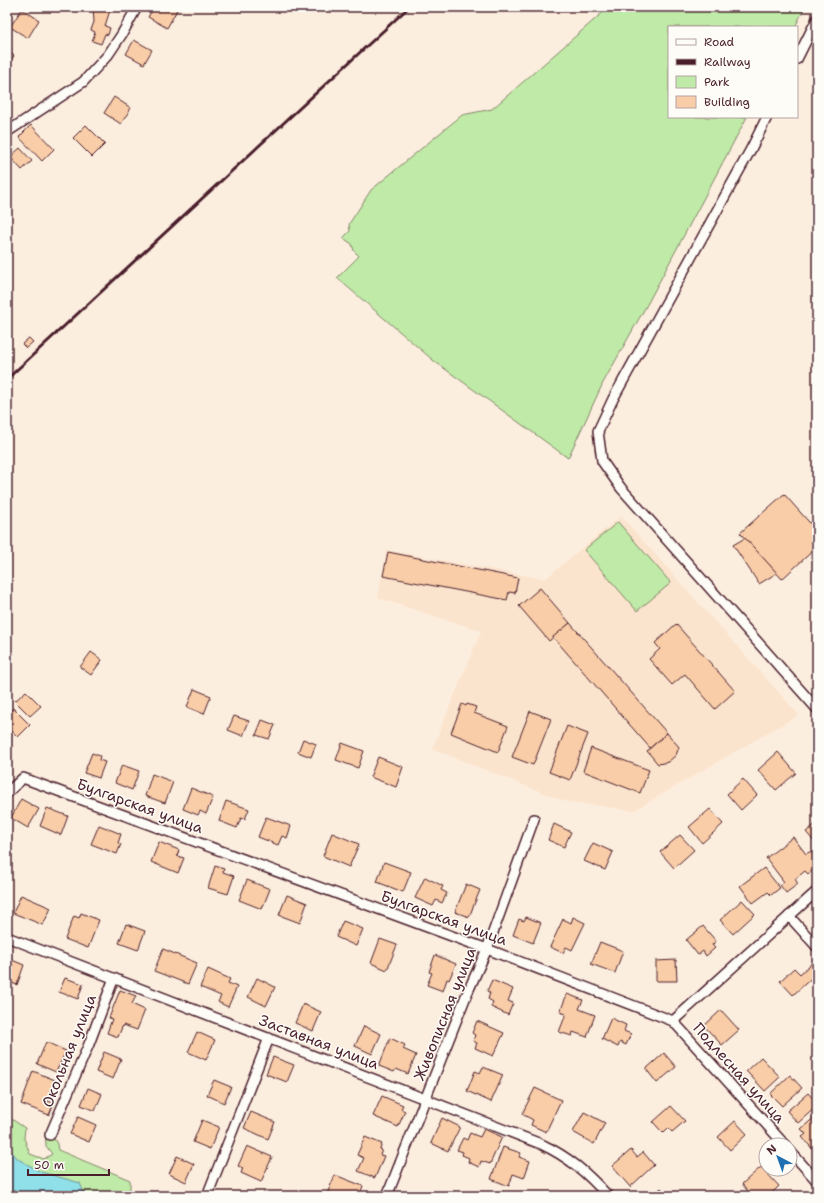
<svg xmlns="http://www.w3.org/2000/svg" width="824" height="1203" font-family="'Shantell Sans',sans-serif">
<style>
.built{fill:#fbe4ce}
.green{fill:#bfeaa7;stroke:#848469}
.water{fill:#8fe0e8;stroke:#73939c}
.building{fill:#f9cda8;stroke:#4a1f2b}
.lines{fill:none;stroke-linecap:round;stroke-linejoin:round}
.street-casing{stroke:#4a1f2b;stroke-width:12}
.street{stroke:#fdfcf7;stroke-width:9}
.rail{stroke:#4a1f2b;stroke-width:3}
.labels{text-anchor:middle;stroke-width:3;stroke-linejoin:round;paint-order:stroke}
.street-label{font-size:15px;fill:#4a1f2b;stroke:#fdfcf7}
</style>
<rect width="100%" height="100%" fill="#fceedf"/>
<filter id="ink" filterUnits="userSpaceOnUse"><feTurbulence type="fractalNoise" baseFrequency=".025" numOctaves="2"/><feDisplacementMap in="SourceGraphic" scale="8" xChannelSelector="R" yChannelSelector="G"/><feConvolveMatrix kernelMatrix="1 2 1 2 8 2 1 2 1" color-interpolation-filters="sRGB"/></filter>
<g filter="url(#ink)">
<path class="built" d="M 621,516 L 799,715 L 633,811 L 564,801 L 432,749 L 481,631 L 378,598 L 386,550 L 545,579 Z"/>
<g class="green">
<path d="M 609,7 L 805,7 L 795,27 L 669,27 L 669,117 L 747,117 L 649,301 L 603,383 L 568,458 L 434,361 L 337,278 L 359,256 L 354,251 L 352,244 L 343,238 L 350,231 L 349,224 L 371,190 L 462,115 L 492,109 Z"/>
<path d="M 618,522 L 671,583 L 637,611 L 584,550 Z"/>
<path d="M 7,1116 L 25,1128 L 24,1138 L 30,1154 L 44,1159 L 52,1154 L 46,1146 L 45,1132 L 50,1131 L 57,1144 L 58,1150 L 130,1180 L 130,1192 L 138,1196 L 7,1196 Z"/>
</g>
<path class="water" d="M 7,1146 L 18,1159 L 41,1172 L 80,1183 L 85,1196 L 7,1196 Z"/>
<g class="building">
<path d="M 93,7 L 111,7 L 105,26 L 110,28 L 108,35 L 105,34 L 101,44 L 92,41 L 95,32 L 91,30 L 94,22 Z"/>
<path d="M 154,7 L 172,7 L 177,10 L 167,28 L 148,17 Z"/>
<path d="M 22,9 L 39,20 L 28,38 L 10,27 Z"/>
<path d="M 134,40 L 152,50 L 144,64 L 126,54 Z"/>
<path d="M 7,46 L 12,50 L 10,52 L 14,56 L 7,65 Z"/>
<path d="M 114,97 L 131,108 L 121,124 L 104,113 Z"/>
<path d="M 31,125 L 54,149 L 42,161 L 19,137 Z"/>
<path d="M 86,125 L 105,144 L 92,157 L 73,138 Z"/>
<path d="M 20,148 L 32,161 L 22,170 L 10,157 Z"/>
<path d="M 29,338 L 33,342 L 26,348 L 22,344 Z"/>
<path d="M 784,494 L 817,531 L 817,547 L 782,579 L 740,533 Z"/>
<path d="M 745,538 L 777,573 L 759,584 L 733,545 Z"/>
<path d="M 388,552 L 518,578 L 515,593 L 509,592 L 507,600 L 383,576 Z"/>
<path d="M 540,588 L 570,623 L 549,641 L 519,606 Z"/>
<path d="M 570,623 L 667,733 L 650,748 L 553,637 Z"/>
<path d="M 676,624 L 735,691 L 715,709 L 685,674 L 672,685 L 649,659 L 660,649 L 655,643 Z"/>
<path d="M 91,652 L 102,660 L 91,675 L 80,667 Z"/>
<path d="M 194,689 L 211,696 L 204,714 L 187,707 Z"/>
<path d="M 26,691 L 41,706 L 30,716 L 15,701 Z"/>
<path d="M 462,704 L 466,706 L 467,704 L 476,707 L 474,713 L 508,726 L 498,752 L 451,733 Z"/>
<path d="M 13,708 L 30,725 L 18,737 L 7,726 L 7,715 Z"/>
<path d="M 530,711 L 551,719 L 533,765 L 512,757 Z"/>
<path d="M 234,716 L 249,721 L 243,736 L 228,730 Z"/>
<path d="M 262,720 L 275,725 L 269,739 L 256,735 Z"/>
<path d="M 567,726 L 588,734 L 570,780 L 549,772 Z"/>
<path d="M 667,733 L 679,747 L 676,755 L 668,762 L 658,764 L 647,751 Z"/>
<path d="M 303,739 L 316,744 L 311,757 L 298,752 Z"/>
<path d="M 342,743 L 364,751 L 358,768 L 336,760 Z"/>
<path d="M 591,748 L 649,770 L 640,793 L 583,771 Z"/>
<path d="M 778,752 L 796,773 L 776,790 L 758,770 Z"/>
<path d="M 92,753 L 100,756 L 99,760 L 105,762 L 99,778 L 84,773 Z"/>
<path d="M 378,757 L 403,767 L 396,787 L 370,777 Z"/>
<path d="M 122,765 L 139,771 L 132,790 L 115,783 Z"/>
<path d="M 152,774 L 173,782 L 165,803 L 145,796 Z"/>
<path d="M 743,779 L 757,795 L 741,810 L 727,794 Z"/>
<path d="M 191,788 L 213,797 L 206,814 L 200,811 L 198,815 L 183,809 Z"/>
<path d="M 21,799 L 39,809 L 28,828 L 11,818 Z"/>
<path d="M 226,801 L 249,809 L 245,819 L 241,818 L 237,828 L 219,821 Z"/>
<path d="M 47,808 L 68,816 L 61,835 L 40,826 Z"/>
<path d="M 710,809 L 723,824 L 702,843 L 689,827 Z"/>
<path d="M 266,817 L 291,826 L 287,838 L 282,836 L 278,845 L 258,837 Z"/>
<path d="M 817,823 L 817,845 L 806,832 Z"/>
<path d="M 554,824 L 571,832 L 564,847 L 548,840 Z"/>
<path d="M 99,825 L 121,834 L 118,843 L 121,844 L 117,854 L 91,844 Z"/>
<path d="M 332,833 L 359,844 L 349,867 L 323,856 Z"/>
<path d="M 680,835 L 694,850 L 674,868 L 660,852 Z"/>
<path d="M 793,837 L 806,854 L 811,851 L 817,858 L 817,867 L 808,874 L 805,871 L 795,879 L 798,884 L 786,893 L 780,885 L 784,882 L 766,858 Z"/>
<path d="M 159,842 L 179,850 L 177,856 L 184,858 L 178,873 L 151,862 Z"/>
<path d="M 593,843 L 613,852 L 605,870 L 584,861 Z"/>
<path d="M 384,862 L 411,872 L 403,892 L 377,882 Z"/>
<path d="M 215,866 L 224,869 L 223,872 L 234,876 L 228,894 L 208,888 Z"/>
<path d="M 764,868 L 780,888 L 771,895 L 768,892 L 753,903 L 740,886 Z"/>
<path d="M 425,877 L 443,886 L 441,890 L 447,893 L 442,903 L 436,900 L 433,906 L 415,898 Z"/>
<path d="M 247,880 L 270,889 L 262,909 L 239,900 Z"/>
<path d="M 466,884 L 480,890 L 469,917 L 455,912 Z"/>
<path d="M 21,895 L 51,908 L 43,925 L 13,913 Z"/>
<path d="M 287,895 L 307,903 L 300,923 L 279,915 Z"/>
<path d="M 742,900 L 755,914 L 733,934 L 720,920 Z"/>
<path d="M 81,913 L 99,920 L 88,948 L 65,939 L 74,916 L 79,918 Z"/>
<path d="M 526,917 L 541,923 L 533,943 L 513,935 L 519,919 L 524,921 Z"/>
<path d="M 573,917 L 585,923 L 572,950 L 566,947 L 563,953 L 550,947 L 563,919 L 571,923 Z"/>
<path d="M 343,921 L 363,929 L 356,946 L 336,937 Z"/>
<path d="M 126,924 L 145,931 L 138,950 L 119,943 Z"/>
<path d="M 703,926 L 716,941 L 712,945 L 715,948 L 706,956 L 703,951 L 698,955 L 686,940 Z"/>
<path d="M 380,939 L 397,945 L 387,970 L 371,963 Z"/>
<path d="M 600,942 L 623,951 L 615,973 L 591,964 Z"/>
<path d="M 163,949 L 197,963 L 188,984 L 154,971 Z"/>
<path d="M 435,955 L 456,964 L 449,980 L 447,979 L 443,991 L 427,985 L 432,973 L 429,972 Z"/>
<path d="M 7,958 L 24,965 L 17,985 L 7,981 Z"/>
<path d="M 676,960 L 677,981 L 656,981 L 656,961 Z"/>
<path d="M 814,961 L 817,964 L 817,973 L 793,995 L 780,981 L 794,968 L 800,974 Z"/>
<path d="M 208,969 L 230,979 L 228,983 L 237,987 L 228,1007 L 218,1002 L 221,996 L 200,987 Z"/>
<path d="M 65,978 L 83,984 L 78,999 L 59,992 Z"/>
<path d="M 257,978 L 275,987 L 266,1006 L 248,997 Z"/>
<path d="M 492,980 L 513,989 L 508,1001 L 513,1003 L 508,1015 L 491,1007 L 493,1002 L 488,999 L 490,993 L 487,991 Z"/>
<path d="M 120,990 L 136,996 L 132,1004 L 145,1010 L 137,1030 L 123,1025 L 118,1037 L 107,1033 L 112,1019 L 109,1018 Z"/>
<path d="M 567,994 L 583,1000 L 579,1009 L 595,1015 L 587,1037 L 573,1032 L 572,1036 L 559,1032 L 566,1014 L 560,1012 Z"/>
<path d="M 303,1004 L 321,1012 L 313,1031 L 295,1023 Z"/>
<path d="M 721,1010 L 739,1030 L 722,1045 L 704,1026 Z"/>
<path d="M 611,1018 L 626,1025 L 624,1031 L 631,1034 L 626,1045 L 620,1042 L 618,1047 L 602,1039 Z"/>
<path d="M 477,1021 L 504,1033 L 493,1056 L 475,1048 L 477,1043 L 473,1041 L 475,1035 L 472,1033 Z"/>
<path d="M 364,1026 L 381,1034 L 372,1054 L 355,1046 Z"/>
<path d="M 197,1032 L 215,1040 L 206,1060 L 188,1052 Z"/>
<path d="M 390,1038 L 405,1045 L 403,1049 L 416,1055 L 408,1074 L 396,1069 L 394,1072 L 379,1066 Z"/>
<path d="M 46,1042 L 66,1051 L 56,1072 L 37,1064 Z"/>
<path d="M 104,1052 L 121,1059 L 113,1079 L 96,1072 Z"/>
<path d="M 664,1053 L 676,1067 L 657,1083 L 646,1069 Z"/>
<path d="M 273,1057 L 294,1065 L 287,1082 L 266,1074 Z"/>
<path d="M 761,1057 L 780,1077 L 765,1091 L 746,1071 Z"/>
<path d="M 483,1067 L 503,1075 L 491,1102 L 467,1091 L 475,1071 L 480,1073 Z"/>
<path d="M 33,1071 L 55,1080 L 47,1101 L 54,1103 L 49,1115 L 21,1104 Z"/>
<path d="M 790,1075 L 802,1088 L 782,1106 L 770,1094 Z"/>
<path d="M 214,1080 L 231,1087 L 224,1103 L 207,1095 Z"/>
<path d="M 88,1088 L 102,1094 L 95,1111 L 81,1105 Z"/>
<path d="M 535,1088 L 561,1100 L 546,1132 L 531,1125 L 533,1120 L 522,1114 Z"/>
<path d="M 808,1093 L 817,1103 L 817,1106 L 798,1123 L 787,1111 Z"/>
<path d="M 382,1096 L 403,1105 L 401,1109 L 405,1111 L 398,1127 L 373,1116 Z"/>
<path d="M 671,1106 L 685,1121 L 672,1132 L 668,1128 L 663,1133 L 653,1122 Z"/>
<path d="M 251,1112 L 275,1122 L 268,1139 L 244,1128 Z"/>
<path d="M 584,1112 L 605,1123 L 594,1144 L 573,1132 Z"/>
<path d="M 817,1115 L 817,1152 L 816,1153 L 802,1137 L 806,1134 L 801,1129 Z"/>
<path d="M 78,1117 L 96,1125 L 89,1142 L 70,1134 Z"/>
<path d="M 442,1118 L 460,1127 L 448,1151 L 431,1143 Z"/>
<path d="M 202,1120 L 219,1127 L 210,1149 L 193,1142 Z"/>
<path d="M 735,1121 L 747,1134 L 730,1150 L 718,1137 Z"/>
<path d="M 484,1129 L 502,1137 L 490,1164 L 481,1161 L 479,1167 L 468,1162 L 469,1158 L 462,1155 L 463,1152 L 457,1150 L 463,1138 L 467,1140 L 470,1133 L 480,1137 Z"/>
<path d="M 365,1137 L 382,1144 L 380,1149 L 382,1150 L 380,1155 L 384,1156 L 375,1178 L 358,1171 L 364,1158 L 357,1155 Z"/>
<path d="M 247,1146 L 272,1157 L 261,1182 L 241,1173 L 243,1168 L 238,1166 Z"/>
<path d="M 503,1147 L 521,1153 L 519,1157 L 530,1161 L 524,1178 L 513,1174 L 509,1186 L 491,1179 Z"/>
<path d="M 631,1150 L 637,1157 L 643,1152 L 654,1165 L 630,1187 L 612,1166 Z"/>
<path d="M 177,1156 L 194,1164 L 186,1182 L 169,1174 Z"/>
<path d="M 761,1167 L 779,1186 L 769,1196 L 752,1196 L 742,1184 Z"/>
<path d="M 335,1175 L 363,1186 L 359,1196 L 326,1196 Z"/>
<path d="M 661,1188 L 668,1196 L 652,1196 Z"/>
</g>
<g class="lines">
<defs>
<g id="street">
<path d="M 797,59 L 817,19"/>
<path d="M 767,117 L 751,149 L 613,399 L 598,431 L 602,461 L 621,488 L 817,709"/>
<path d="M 7,132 L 83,82 L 108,55 L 122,34 L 137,7"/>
<path d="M 7,793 L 23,778 L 487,949 L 673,1021 L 785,1145"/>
<path d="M 789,916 L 817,947"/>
<path d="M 7,937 L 541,1144 C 569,1157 587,1173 608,1196"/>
<path d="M 673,1021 L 817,891"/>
<path d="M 50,1135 L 89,1044 L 114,978"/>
<path d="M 790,1151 L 817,1181"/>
<path d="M 207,1196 L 269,1038"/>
<path d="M 387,1196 L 466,996 L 487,949 L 534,819"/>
</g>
</defs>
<use href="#street" class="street-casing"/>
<use href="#street" class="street"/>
<path class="rail" d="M 7,379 L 409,7"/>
</g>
</g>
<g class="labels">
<g class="street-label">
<text transform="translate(140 806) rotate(20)" y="5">Булгарская улица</text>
<text transform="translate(444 918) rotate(20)" y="5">Булгарская улица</text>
<text transform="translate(445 1014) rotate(-68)" y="5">Живописная улица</text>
<text transform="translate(319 1042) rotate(21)" y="5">Заставная улица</text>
<text transform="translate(69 1051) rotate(-68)" y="5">Окольная улица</text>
<text transform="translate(739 1073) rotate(48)" y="5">Подлесная улица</text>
</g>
</g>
<rect width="824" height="1203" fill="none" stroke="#fdfcf7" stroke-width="24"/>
<rect x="12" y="12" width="800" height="1179" fill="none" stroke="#4a1f2b" stroke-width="1.5" filter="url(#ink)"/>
<rect x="668" y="26" width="130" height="92" fill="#fdfcf7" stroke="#b5a4a5"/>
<rect x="676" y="39" width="20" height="6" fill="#fdfcf7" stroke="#b5a4a5"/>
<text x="704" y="46" font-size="12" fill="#4a1f2b">Road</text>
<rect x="676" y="59" width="20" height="6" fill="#4a1f2b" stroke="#b5a4a5"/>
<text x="704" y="66" font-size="12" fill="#4a1f2b">Railway</text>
<rect x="676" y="76" width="20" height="12" fill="#bfeaa7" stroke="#b5a4a5"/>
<text x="704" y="86" font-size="12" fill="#4a1f2b">Park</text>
<rect x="676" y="96" width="20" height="12" fill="#f9cda8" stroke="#b5a4a5"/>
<text x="704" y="106" font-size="12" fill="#4a1f2b">Building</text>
<g transform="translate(778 1157) rotate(319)"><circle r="19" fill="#fdfcf7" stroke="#b5a4a5"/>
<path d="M0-3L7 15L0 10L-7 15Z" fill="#1f6fb2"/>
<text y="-6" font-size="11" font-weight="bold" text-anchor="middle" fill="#4a1f2b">N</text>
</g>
<path d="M28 1169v6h81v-6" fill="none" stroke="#4a1f2b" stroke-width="2"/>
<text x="34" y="1169" font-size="12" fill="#4a1f2b" stroke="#fdfcf7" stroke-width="3" paint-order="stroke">50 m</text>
</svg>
